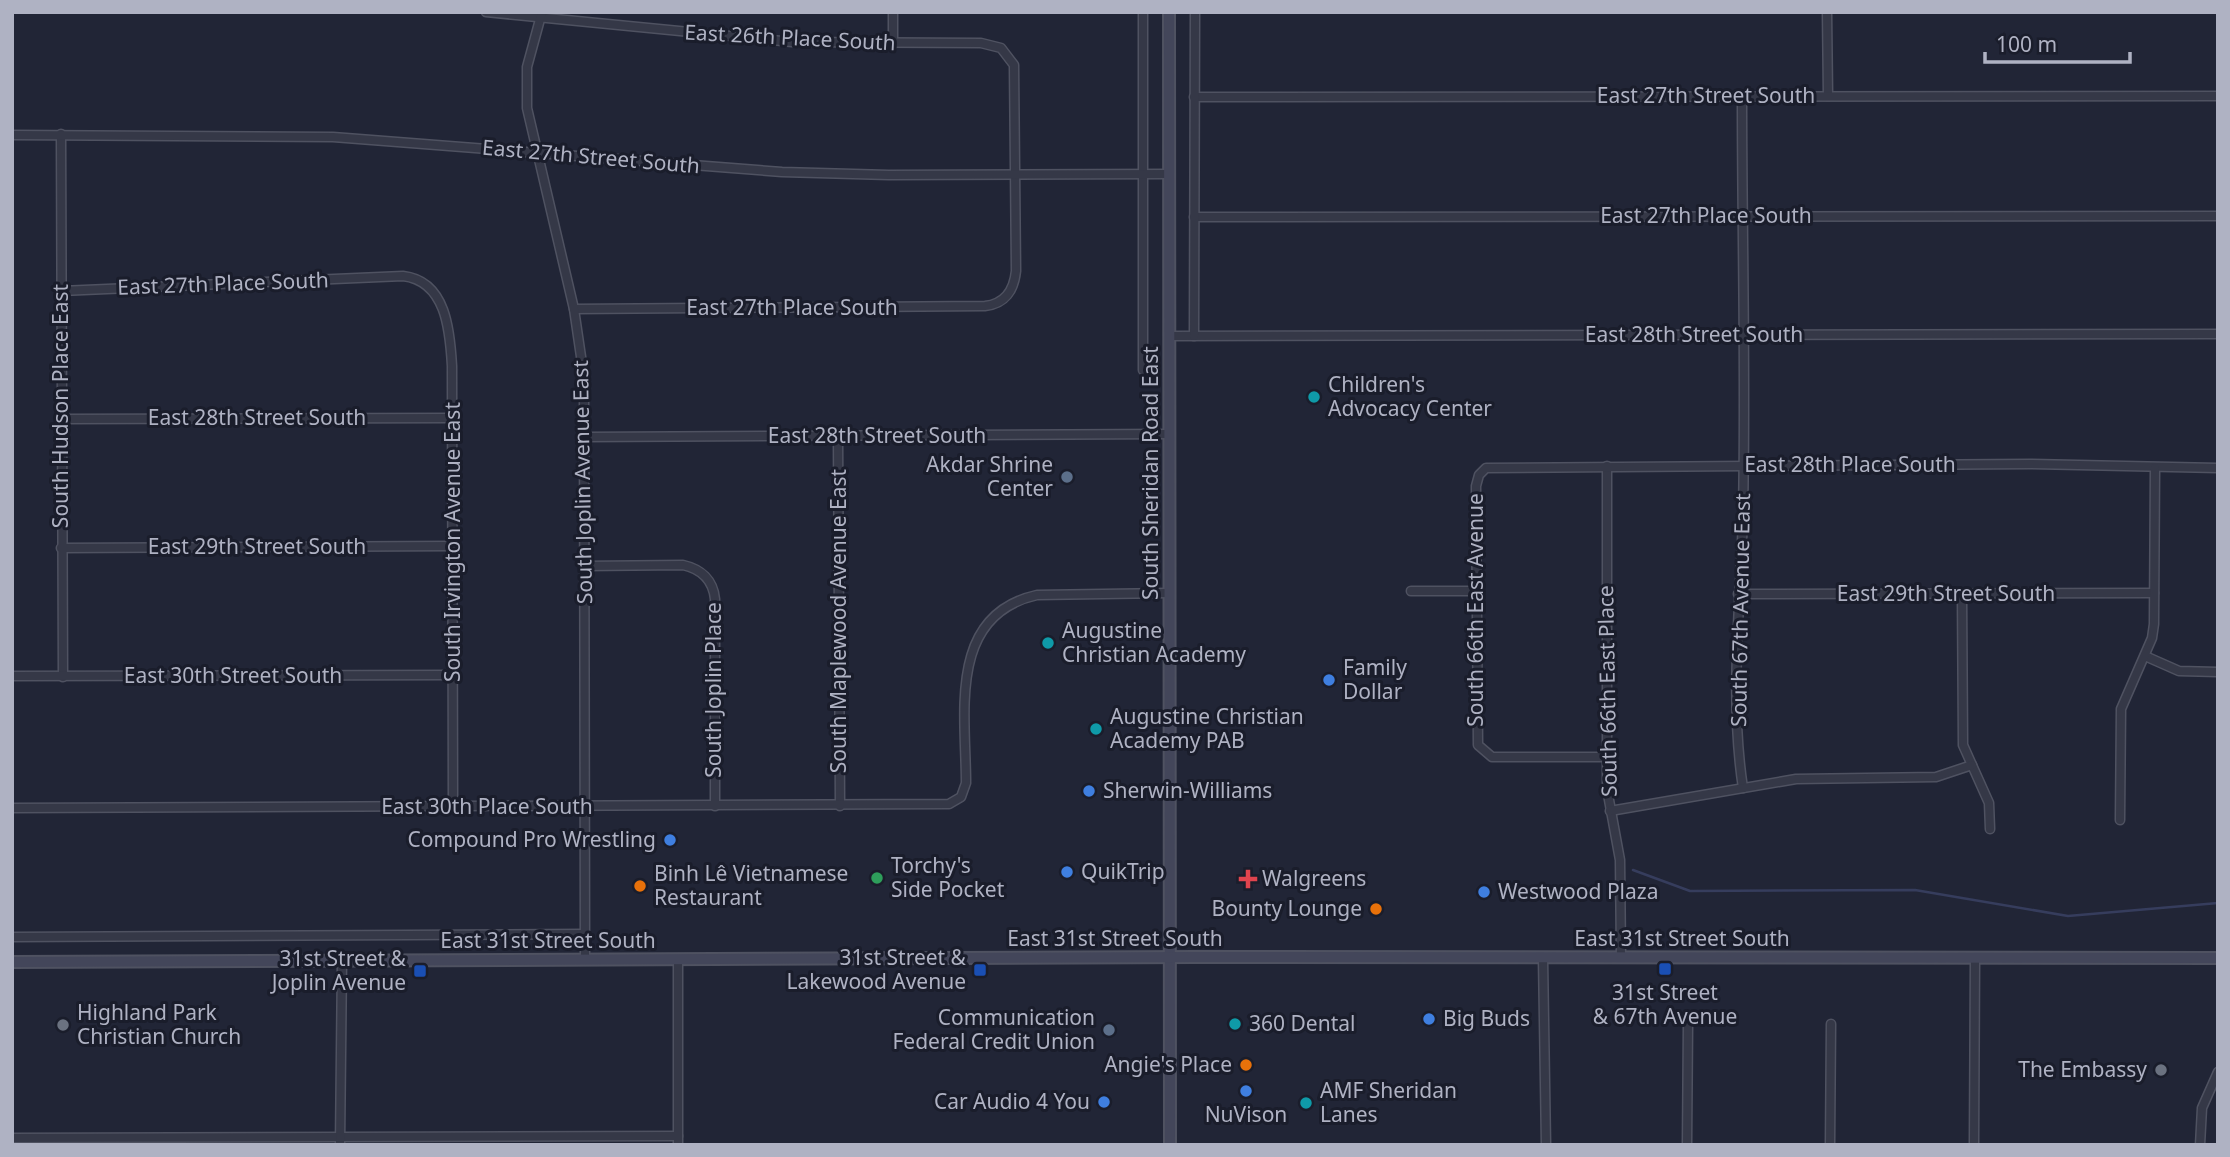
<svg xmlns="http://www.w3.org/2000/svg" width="2230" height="1157" font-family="'Noto Sans',sans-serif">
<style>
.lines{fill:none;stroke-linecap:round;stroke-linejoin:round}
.stream{stroke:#363d5d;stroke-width:2.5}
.minor-casing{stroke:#4f5261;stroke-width:11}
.secondary-casing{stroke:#4f5261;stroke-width:14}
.minor{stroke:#353847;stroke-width:8}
.secondary{stroke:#43465a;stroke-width:10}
.culture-dot{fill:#0f9aa8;stroke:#1a1d2b;stroke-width:2.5}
.service-dot{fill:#5c6f8a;stroke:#1a1d2b;stroke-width:2.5}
.shop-dot{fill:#3f7fe0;stroke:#1a1d2b;stroke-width:2.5}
.leisure-dot{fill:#2e9e5b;stroke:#1a1d2b;stroke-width:2.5}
.health-dot{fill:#e0444e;stroke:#1a1d2b;stroke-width:2.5}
.food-dot{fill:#e8710a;stroke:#1a1d2b;stroke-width:2.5}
.transit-dot{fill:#1a4fb4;stroke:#1a1d2b;stroke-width:2.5}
.worship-dot{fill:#6b7280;stroke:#1a1d2b;stroke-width:2.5}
.labels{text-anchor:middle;stroke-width:6;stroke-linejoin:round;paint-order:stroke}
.street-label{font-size:21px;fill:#afb2c3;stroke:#1a1d2b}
.poi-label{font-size:21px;fill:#afb2c3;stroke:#1a1d2b;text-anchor:start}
</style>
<rect width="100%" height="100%" fill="#212536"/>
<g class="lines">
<path class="stream" d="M 1633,870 L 1690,891 L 1915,890 L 2068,916 L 2218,903"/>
<defs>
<g id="minor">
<path d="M 486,12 L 792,42 L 981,43 L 1001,48 L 1014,65 L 1016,271 C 1014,290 1005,304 985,306 L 574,309"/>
<path d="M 542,12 L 527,67 L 527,108 L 574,309 L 584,377 L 585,960"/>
<path d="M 1143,12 L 1143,370"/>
<path d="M 1827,12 L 1828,96"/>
<path d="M 893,44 L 893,12"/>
<path d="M 1742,96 C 1742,235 1746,373 1743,512 C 1741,603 1729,697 1743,788"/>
<path d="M 1194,97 L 2218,96"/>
<path d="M 61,134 L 63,677"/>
<path d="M 12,135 L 333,137 L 782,172 L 889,175 L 1169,174"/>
<path d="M 1194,217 L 2218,216"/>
<path d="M 61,291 L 403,276 C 446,281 450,330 452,366 L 453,807"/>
<path d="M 1171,336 L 2218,334"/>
<path d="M 1194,336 L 1195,12"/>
<path d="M 62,419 L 452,418"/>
<path d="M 838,436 L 840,806"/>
<path d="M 584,437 L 1170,434"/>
<path d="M 1607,466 L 1607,789 L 1620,860 L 1621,958"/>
<path d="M 61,548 L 453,546"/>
<path d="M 584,566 L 683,565 C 701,569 713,580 715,599 L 715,806"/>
<path d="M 1411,591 L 1476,591"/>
<path d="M 1738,594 L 2154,593"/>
<path d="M 1962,594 L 1963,745 L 1989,803 L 1990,829"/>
<path d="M 2145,656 L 2179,671 L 2218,672"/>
<path d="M 12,676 L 454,675"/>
<path d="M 1607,757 L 1492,757 L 1478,745 L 1476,486 L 1479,475 L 1486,468 L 2031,464 L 2218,468"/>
<path d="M 12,808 L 949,804 L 961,797 L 966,783 C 966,714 947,615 1037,595 L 1169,593"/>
<path d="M 1610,811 L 1796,779 L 1936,777 L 1972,765"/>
<path d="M 2120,820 L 2121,709 L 2152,638 L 2154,624 L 2155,468"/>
<path d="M 12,937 L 585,934"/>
<path d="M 1543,958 L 1546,1145"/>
<path d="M 12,1138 L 678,1136"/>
<path d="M 340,1145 L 342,961"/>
<path d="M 678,1145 L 678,959"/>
<path d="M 1687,1145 L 1688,1024"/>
<path d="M 1830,1145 L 1831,1024"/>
<path d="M 1974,1145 L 1975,959"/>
<path d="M 2200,1145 L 2202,1108 L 2218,1072"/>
</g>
<g id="secondary">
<path d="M 1169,12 L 1170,1145"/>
<path d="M 12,962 L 1196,957 L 2218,958"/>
</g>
</defs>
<use href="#minor" class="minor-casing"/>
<use href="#secondary" class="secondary-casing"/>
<use href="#minor" class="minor"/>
<use href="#secondary" class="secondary"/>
</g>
<g class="culture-dot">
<circle cx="1314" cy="397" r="7"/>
<circle cx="1048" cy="643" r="7"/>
<circle cx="1096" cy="729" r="7"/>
<circle cx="1235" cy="1024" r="7"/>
<circle cx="1306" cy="1103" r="7"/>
</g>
<g class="service-dot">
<circle cx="1067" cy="477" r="7"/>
<circle cx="1109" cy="1030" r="7"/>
</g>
<g class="shop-dot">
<circle cx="1329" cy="680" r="7"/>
<circle cx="1089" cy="791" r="7"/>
<circle cx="670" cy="840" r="7"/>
<circle cx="1067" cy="872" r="7"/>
<circle cx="1484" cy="892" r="7"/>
<circle cx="1429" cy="1019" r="7"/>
<circle cx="1246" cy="1091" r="7"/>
<circle cx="1104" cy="1102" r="7"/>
</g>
<circle class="leisure-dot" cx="877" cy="878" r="7"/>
<path class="health-dot" d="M1244.5 868.5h7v7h7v7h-7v7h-7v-7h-7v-7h7z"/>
<g class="food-dot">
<circle cx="640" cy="886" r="7"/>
<circle cx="1376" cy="909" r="7"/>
<circle cx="1246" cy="1065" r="7"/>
</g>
<g class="transit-dot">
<rect x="1658" y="962" width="14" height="14" rx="3.5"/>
<rect x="973" y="963" width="14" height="14" rx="3.5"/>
<rect x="413" y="964" width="14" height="14" rx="3.5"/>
</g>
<g class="worship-dot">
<circle cx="63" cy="1025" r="7"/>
<circle cx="2161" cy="1070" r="7"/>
</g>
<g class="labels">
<g class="street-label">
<text transform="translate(790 38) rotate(3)" y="7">East 26th Place South</text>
<text x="1706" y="103">East 27th Street South</text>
<text transform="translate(591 157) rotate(5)" y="7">East 27th Street South</text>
<text x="1706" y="223">East 27th Place South</text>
<text transform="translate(223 284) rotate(-2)" y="7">East 27th Place South</text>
<text x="792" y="315">East 27th Place South</text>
<text x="1694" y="342">East 28th Street South</text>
<text transform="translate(61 406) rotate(-90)" y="7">South Hudson Place East</text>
<text x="257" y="425">East 28th Street South</text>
<text x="877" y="443">East 28th Street South</text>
<text x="1850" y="472">East 28th Place South</text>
<text transform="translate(1151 473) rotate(-90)" y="7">South Sheridan Road East</text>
<text transform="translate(583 482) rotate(-91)" y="7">South Joplin Avenue East</text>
<text transform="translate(453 542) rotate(-90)" y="7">South Irvington Avenue East</text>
<text x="257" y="554">East 29th Street South</text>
<text x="1946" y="601">East 29th Street South</text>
<text transform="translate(1476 610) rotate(-90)" y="7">South 66th East Avenue</text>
<text transform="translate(1741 610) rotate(-89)" y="7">South 67th Avenue East</text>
<text transform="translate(839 621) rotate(-90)" y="7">South Maplewood Avenue East</text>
<text x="233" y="683">East 30th Street South</text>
<text transform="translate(714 690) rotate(-90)" y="7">South Joplin Place</text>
<text transform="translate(1608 691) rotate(-91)" y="7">South 66th East Place</text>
<text x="487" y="814">East 30th Place South</text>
<text x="1115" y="946">East 31st Street South</text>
<text x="1682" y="946">East 31st Street South</text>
<text x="548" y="948">East 31st Street South</text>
</g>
<g class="poi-label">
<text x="1328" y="392">Children's<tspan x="1328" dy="24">Advocacy Center</tspan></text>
<text x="1053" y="472" text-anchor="end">Akdar Shrine<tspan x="1053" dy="24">Center</tspan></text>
<text x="1062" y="638">Augustine<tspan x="1062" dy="24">Christian Academy</tspan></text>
<text x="1343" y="675">Family<tspan x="1343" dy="24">Dollar</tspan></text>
<text x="1110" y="724">Augustine Christian<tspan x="1110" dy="24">Academy PAB</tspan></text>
<text x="1103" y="798">Sherwin-Williams</text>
<text x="656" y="847" text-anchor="end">Compound Pro Wrestling</text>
<text x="891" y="873">Torchy's<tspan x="891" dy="24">Side Pocket</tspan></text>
<text x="1081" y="879">QuikTrip</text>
<text x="654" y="881">Binh Lê Vietnamese<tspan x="654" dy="24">Restaurant</tspan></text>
<text x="1262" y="886">Walgreens</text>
<text x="1498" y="899">Westwood Plaza</text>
<text x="1362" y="916" text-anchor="end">Bounty Lounge</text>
<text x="966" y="965" text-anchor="end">31st Street &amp;<tspan x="966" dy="24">Lakewood Avenue</tspan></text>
<text x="406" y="966" text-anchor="end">31st Street &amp;<tspan x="406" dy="24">Joplin Avenue</tspan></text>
<text x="1665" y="1000" text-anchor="middle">31st Street<tspan x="1665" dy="24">&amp; 67th Avenue</tspan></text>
<text x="77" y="1020">Highland Park<tspan x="77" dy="24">Christian Church</tspan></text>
<text x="1095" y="1025" text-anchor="end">Communication<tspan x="1095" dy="24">Federal Credit Union</tspan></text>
<text x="1443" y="1026">Big Buds</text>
<text x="1249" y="1031">360 Dental</text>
<text x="1232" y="1072" text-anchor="end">Angie's Place</text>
<text x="2147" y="1077" text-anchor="end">The Embassy</text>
<text x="1320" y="1098">AMF Sheridan<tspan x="1320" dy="24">Lanes</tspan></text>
<text x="1090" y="1109" text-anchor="end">Car Audio 4 You</text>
<text x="1246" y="1122" text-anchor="middle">NuVison</text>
</g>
</g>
<rect width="2230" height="1157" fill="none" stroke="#afb2c3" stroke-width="28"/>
<path d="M1985 52v10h145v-10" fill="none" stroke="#afb2c3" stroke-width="3.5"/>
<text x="1996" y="52" font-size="21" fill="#afb2c3" stroke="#1a1d2b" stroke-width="5" paint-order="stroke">100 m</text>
</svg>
